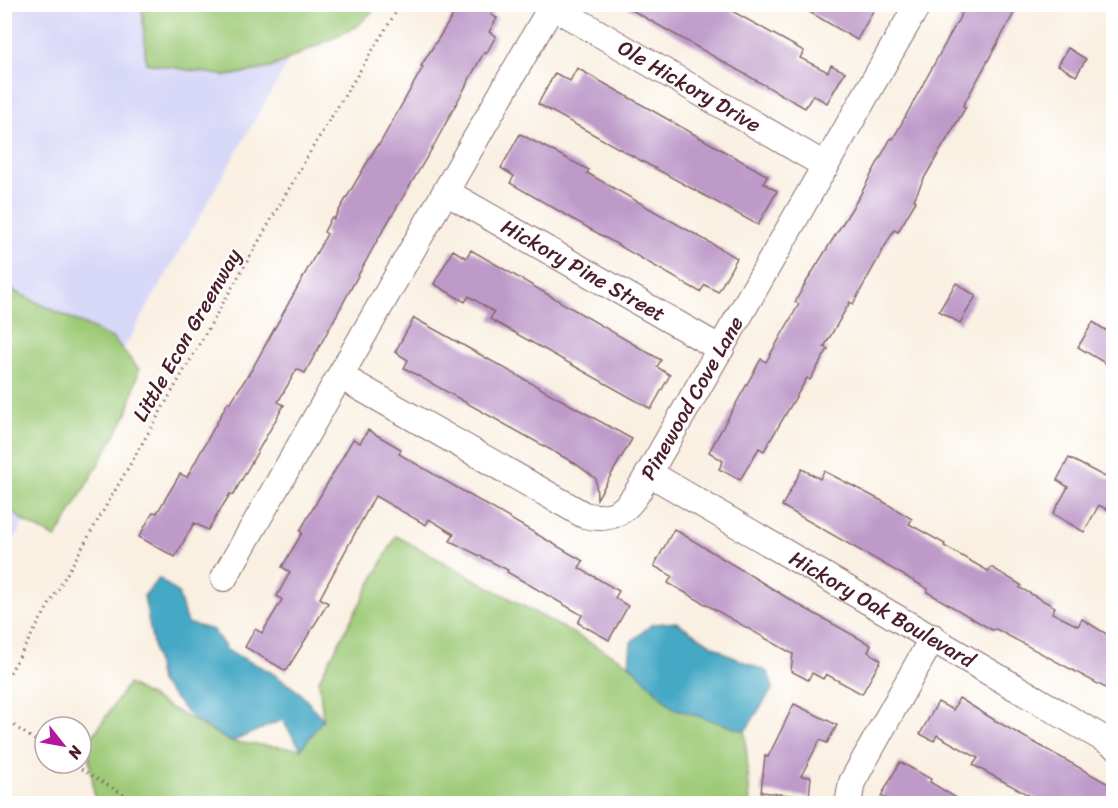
<svg xmlns="http://www.w3.org/2000/svg" width="1118" height="808" font-family="Sriracha,sans-serif">
<style>
.built{fill:#d7d7f8}
.green{fill:#9dca77;stroke:#747451;stroke-width:1.5}
.water{fill:#45a8c5;stroke:#486478;stroke-width:1.5}
.building{fill:#be9ac9}
.lines{fill:none;stroke-linecap:round;stroke-linejoin:round}
.minor-casing{stroke:#87686b;stroke-width:28}
.path{stroke:#87686b;stroke-width:3;stroke-dasharray:1.5 4.5;stroke-linecap:butt}
.minor{stroke:#fff;stroke-width:26}
.labels{text-anchor:middle;stroke-width:4.5;stroke-linejoin:round;paint-order:stroke}
.street-label{font-size:21px;fill:#4a1f2b;stroke:#fff}
</style>
<rect width="100%" height="100%" fill="#fff"/>
<filter id="ink" filterUnits="userSpaceOnUse"><feTurbulence type="fractalNoise" baseFrequency=".0167" numOctaves="2"/><feDisplacementMap in="SourceGraphic" scale="12" xChannelSelector="R" yChannelSelector="G"/><feConvolveMatrix kernelMatrix="1 2 1 2 8 2 1 2 1" color-interpolation-filters="sRGB"/></filter>
<filter id="wash" filterUnits="userSpaceOnUse"><feTurbulence type="fractalNoise" baseFrequency=".008" numOctaves="4" result="noise"/><feDisplacementMap in="SourceGraphic" scale="24" xChannelSelector="R" yChannelSelector="G"/><feGaussianBlur stdDeviation="1.35" result="paint"/><feColorMatrix in="noise" values="0 0 0 0 0 0 0 0 0 0 0 0 0 0 0 0 0 1.4 0 .05"/><feComposite in="paint" operator="in"/></filter>
<g filter="url(#wash)">
<rect width="100%" height="100%" fill="#f9f0e2"/>
<path class="built" d="M 5,5 L 321,5 L 5,555 Z"/>
<g class="green">
<path d="M 142,5 L 142,4 L 379,5 L 356,27 L 270,68 L 227,76 L 146,63 Z"/>
<path d="M 5,287 L 114,339 L 139,370 L 127,414 L 56,538 L 25,522 L 5,505 Z"/>
<path d="M 396,536 L 629,664 L 673,708 L 745,731 L 750,803 L 95,803 L 88,743 L 128,684 L 231,742 L 301,749 L 323,719 L 319,680 Z"/>
</g>
<g class="water">
<path d="M 159,578 L 178,593 L 187,623 L 213,630 L 228,651 L 269,671 L 299,692 L 323,719 L 301,749 L 282,720 L 231,742 L 192,718 L 160,682 L 144,596 Z"/>
<path d="M 676,622 L 728,655 L 768,672 L 773,688 L 745,731 L 673,708 L 629,664 L 631,642 L 652,624 Z"/>
</g>
<g id="blocks">
<g class="building">
<path d="M 460,4 L 498,4 L 491,15 L 497,18 L 489,32 L 496,36 L 486,54 L 484,52 L 433,147 L 379,237 L 305,373 L 297,369 L 278,402 L 284,405 L 233,495 L 230,494 L 208,530 L 194,523 L 175,557 L 139,537 L 153,512 L 157,513 L 180,474 L 187,477 L 228,402 L 230,403 L 252,369 L 327,234 L 324,232 L 331,218 L 334,219 L 378,144 L 379,145 L 423,67 L 421,66 Z"/>
<path d="M 621,4 L 734,4 L 730,10 L 804,51 L 800,58 L 828,72 L 831,65 L 845,72 L 827,103 L 813,95 L 805,108 Z"/>
<path d="M 796,4 L 877,4 L 857,40 Z"/>
<path d="M 967,4 L 1019,4 L 963,106 L 966,107 L 923,180 L 914,200 L 916,201 L 898,232 L 894,230 L 853,304 L 850,302 L 824,347 L 828,349 L 810,380 L 807,378 L 764,451 L 759,448 L 740,480 L 719,469 L 723,461 L 709,452 L 761,359 L 766,362 L 799,304 L 795,302 L 805,284 L 859,197 L 891,138 L 893,139 Z"/>
<path d="M 1068,48 L 1086,59 L 1076,76 L 1058,65 Z"/>
<path d="M 577,68 L 768,176 L 763,183 L 777,191 L 758,225 L 538,104 L 555,73 L 570,81 Z"/>
<path d="M 520,134 L 589,170 L 587,173 L 737,258 L 718,292 L 705,285 L 700,292 L 510,183 L 514,176 L 501,168 Z"/>
<path d="M 453,250 L 466,258 L 471,250 L 661,360 L 657,367 L 670,375 L 651,409 L 490,319 L 494,312 L 469,296 L 465,302 L 434,284 Z"/>
<path d="M 956,283 L 976,296 L 960,323 L 939,311 Z"/>
<path d="M 414,318 L 632,439 L 597,499 L 596,479 L 576,464 L 404,368 L 408,360 L 395,352 Z"/>
<path d="M 1093,322 L 1113,335 L 1113,368 L 1078,347 Z"/>
<path d="M 368,430 L 401,449 L 399,454 L 583,561 L 579,568 L 619,591 L 615,598 L 628,606 L 609,640 L 578,623 L 582,615 L 507,572 L 508,570 L 450,541 L 454,534 L 429,519 L 426,525 L 375,496 L 320,598 L 328,603 L 286,671 L 245,647 L 255,629 L 262,633 L 282,600 L 277,596 L 290,572 L 282,567 L 302,533 L 300,531 L 353,439 L 360,443 Z"/>
<path d="M 1069,458 L 1113,481 L 1113,513 L 1099,505 L 1084,532 L 1053,514 L 1068,487 L 1057,480 Z"/>
<path d="M 802,469 L 820,479 L 824,471 L 882,501 L 912,519 L 909,524 L 945,544 L 944,546 L 988,571 L 991,567 L 1021,585 L 1020,588 L 1055,607 L 1052,613 L 1078,626 L 1082,619 L 1113,638 L 1113,692 L 996,629 L 992,630 L 927,592 L 928,589 L 782,506 Z"/>
<path d="M 674,529 L 799,605 L 871,645 L 868,652 L 881,660 L 862,694 L 826,674 L 823,679 L 812,673 L 808,680 L 791,671 L 793,654 L 668,583 L 672,576 L 654,566 Z"/>
<path d="M 959,698 L 996,721 L 1112,786 L 1112,792 L 1105,804 L 1045,804 L 973,765 L 978,758 L 937,735 L 934,741 L 920,734 L 938,702 L 953,710 Z"/>
<path d="M 794,704 L 837,725 L 827,743 L 820,740 L 801,776 L 811,777 L 809,797 L 761,792 L 765,756 L 768,757 Z"/>
<path d="M 900,762 L 931,779 L 930,782 L 966,804 L 894,804 L 881,796 Z"/>
</g>
</g>
</g>
<g filter="url(#ink)">
<use href="#blocks" fill-opacity="0" stroke="#87686b" stroke-width="1.5"/>
<g class="lines">
<defs>
<g id="minor">
<path id="s1" d="M 552,6 L 826,166"/>
<path id="s2" d="M 446,192 L 721,349"/>
<path id="s3" d="M 340,376 L 584,515 C 622,524 632,502 649,473 L 918,4"/>
<path id="s4" d="M 649,473 L 1114,745"/>
<path d="M 224,578 L 553,4"/>
<path d="M 848,804 L 852,782 L 933,637"/>
</g>
</defs>
<use href="#minor" class="minor-casing"/>
<g class="path">
<path d="M 4,683 L 313,147 L 401,4"/>
<path d="M 4,719 L 45,747"/>
<path d="M 71,763 L 139,804"/>
</g>
<use href="#minor" class="minor"/>
</g>
</g>
<g class="labels">
<g class="street-label">
<text dy="7" stroke="none"><textPath href="#s1" startOffset="159">Ole Hickory Drive</textPath></text>
<text dy="7" stroke="none"><textPath href="#s2" startOffset="158">Hickory Pine Street</textPath></text>
<text transform="translate(187 335) rotate(-60)" y="7">Little Econ Greenway</text>
<text dy="7" stroke="none"><textPath href="#s3" startOffset="453">Pinewood Cove Lane</textPath></text>
<text dy="7" stroke="none"><textPath href="#s4" startOffset="270">Hickory Oak Boulevard</textPath></text>
</g>
</g>
<rect width="1118" height="808" fill="none" stroke="#fff" stroke-width="24"/>
<g transform="translate(63 745) rotate(121)"><circle r="28" fill="#ffffff" stroke="#b7a5aa" stroke-width="1.5"/>
<path d="M0-4.5L10 22L0 15L-10 22Z" fill="#b5179e"/>
<text y="-9" font-size="16" font-weight="bold" text-anchor="middle" fill="#4a1f2b">N</text>
</g>
</svg>
